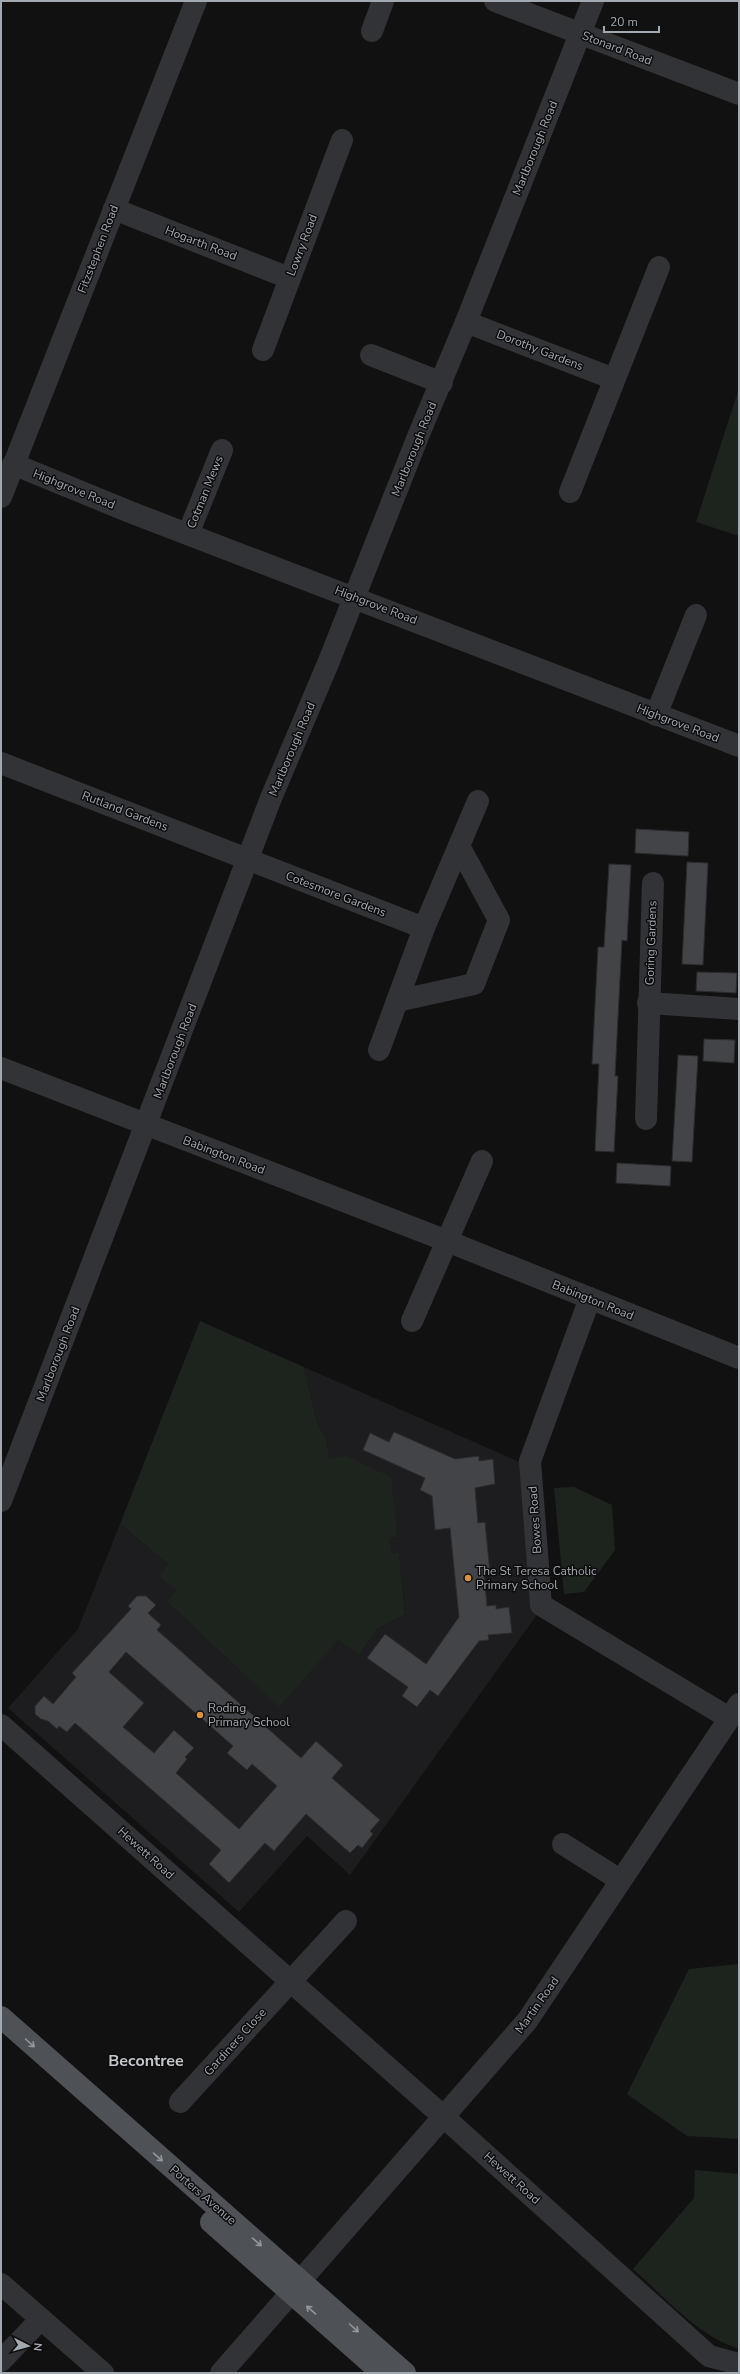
<svg xmlns="http://www.w3.org/2000/svg" width="740" height="2374" font-family="'Nunito Sans',sans-serif">
<style>
.built{fill:#1d1d1f}
.green{fill:#1d241e}
.building{fill:#424447;stroke:#2b2b2e;fill-rule:evenodd}
.lines{fill:none;stroke-linecap:round;stroke-linejoin:round}
.minor{stroke:#323336;stroke-width:22}
.major{stroke:#4e5155;stroke-width:22}
.oneway{stroke:#92979f}
.poi-dot{fill:#db933f;stroke:#0c0c0d;stroke-width:1.5}
.labels{text-anchor:middle;stroke-width:3;stroke-linejoin:round;paint-order:stroke}
.street-label{font-size:12px;fill:#a3a9b1;stroke:#0c0c0d}
.poi-label{font-size:12px;fill:#a3a9b1;stroke:#0c0c0d;text-anchor:start}
.district-label{font-size:16px;font-weight:bold;fill:#c4c8cd;stroke:#0c0c0d}
</style>
<rect width="100%" height="100%" fill="#111112"/>
<path class="built" d="M 304,1367 L 524,1464 L 541,1609 L 350,1875 L 307,1836 L 239,1912 L 8,1708 L 78,1629 L 120,1524 L 168,1564 L 176,1590 L 167,1601 L 338,1640 L 359,1655 L 377,1629 L 405,1614 L 399,1554 L 392,1554 L 390,1538 L 397,1537 L 330,1459 L 325,1436 L 317,1423 Z"/>
<g class="green">
<path d="M 739,388 L 739,536 L 696,522 Z"/>
<path d="M 200,1321 L 304,1367 L 317,1423 L 325,1436 L 330,1459 L 346,1456 L 391,1477 L 397,1537 L 390,1538 L 392,1554 L 399,1553 L 405,1614 L 377,1629 L 359,1655 L 338,1640 L 279,1707 L 167,1601 L 176,1590 L 160,1576 L 168,1564 L 120,1524 Z"/>
<path d="M 574,1487 L 612,1505 L 615,1550 L 584,1592 L 564,1594 L 554,1488 Z"/>
<path d="M 739,1964 L 739,2139 L 687,2136 L 627,2094 L 689,1969 Z"/>
<path d="M 695,2170 L 739,2174 L 739,2349 C 698,2336 665,2297 633,2269 L 694,2198 Z"/>
</g>
<g class="building">
<path d="M 636,829 L 689,832 L 688,856 L 635,853 Z"/>
<path d="M 687,862 L 708,863 L 703,965 L 682,964 Z"/>
<path d="M 609,864 L 631,865 L 627,941 L 622,940 L 615,1076 L 618,1076 L 614,1152 L 595,1151 L 599,1064 L 592,1064 L 598,947 L 604,947 Z"/>
<path d="M 697,972 L 737,973 L 736,993 L 696,991 Z"/>
<path d="M 704,1039 L 735,1040 L 734,1063 L 703,1061 Z"/>
<path d="M 678,1055 L 698,1056 L 692,1162 L 672,1161 Z"/>
<path d="M 617,1163 L 671,1166 L 670,1186 L 616,1183 Z"/>
<path d="M 394,1432 L 455,1459 L 479,1456 L 479,1461 L 493,1459 L 495,1484 L 475,1488 L 478,1523 L 485,1522 L 490,1572 L 484,1573 L 487,1606 L 496,1605 L 496,1609 L 509,1607 L 512,1633 L 488,1635 L 489,1640 L 479,1641 L 438,1696 L 430,1690 L 417,1707 L 402,1696 L 408,1687 L 367,1658 L 385,1634 L 426,1664 L 459,1617 L 450,1528 L 435,1530 L 432,1496 L 420,1490 L 425,1478 L 363,1450 L 370,1433 L 389,1442 Z"/>
<path d="M 137,1596 L 146,1596 L 156,1605 L 148,1613 L 161,1625 L 157,1630 L 301,1758 L 316,1741 L 343,1765 L 332,1778 L 380,1820 L 370,1831 L 373,1834 L 362,1848 L 358,1845 L 350,1853 L 306,1814 L 274,1851 L 265,1843 L 229,1883 L 209,1864 L 221,1850 L 75,1723 L 67,1732 L 59,1726 L 57,1729 L 48,1721 L 41,1719 L 35,1714 L 35,1706 L 44,1696 L 53,1704 L 76,1677 L 72,1673 L 131,1609 L 128,1606 ZM 126,1652 L 233,1746 L 227,1753 L 247,1770 L 252,1764 L 277,1786 L 239,1829 L 176,1773 L 187,1759 L 185,1757 L 194,1748 L 174,1730 L 154,1753 L 123,1727 L 144,1703 L 109,1672 Z"/>
</g>
<g class="lines">
<g class="minor">
<path d="M 495,1 L 739,94"/>
<path d="M 372,31 L 383,1"/>
<path d="M 114,209 L 289,278"/>
<path d="M 466,322 L 614,379"/>
<path d="M 263,350 L 342,140"/>
<path d="M 371,355 L 442,383"/>
<path d="M 13,464 L 130,512 L 739,746"/>
<path d="M 570,492 L 659,267"/>
<path d="M 1,497 L 196,1"/>
<path d="M 188,534 L 222,450"/>
<path d="M 656,715 L 696,615"/>
<path d="M 1,763 L 424,928"/>
<path d="M 397,1001 L 474,984 L 499,920 L 459,846"/>
<path d="M 648,1003 L 739,1009"/>
<path d="M 379,1050 L 424,928 L 478,801"/>
<path d="M 1,1068 L 447,1241 L 739,1358"/>
<path d="M 646,1119 L 653,883"/>
<path d="M 590,1298 L 530,1461 L 541,1605 L 729,1718"/>
<path d="M 412,1321 L 482,1161"/>
<path d="M 1,1501 L 271,798 L 329,661 L 419,434 L 466,322 L 593,1"/>
<path d="M 1,1725 L 445,2118 L 709,2356 L 739,2364"/>
<path d="M 563,1844 L 620,1880"/>
<path d="M 180,2102 L 346,1921"/>
<path d="M 301,2280 L 527,2021 L 739,1704"/>
<path d="M 1,2284 L 103,2373"/>
<path d="M 1,2361 L 41,2319"/>
<path d="M 221,2373 L 291,2293"/>
</g>
<g class="major">
<path d="M 1,2017 L 405,2373"/>
<path d="M 211,2222 L 382,2373"/>
</g>
</g>
<defs><path id="oneway-shaft" d="M-6 0H5M1.5-3L5.5 0L1.5 3" fill="none" stroke-width="1.6" stroke-linecap="round" stroke-linejoin="round"/></defs>
<g class="oneway">
<use href="#oneway-shaft" transform="translate(30 2043) rotate(42)"/>
<use href="#oneway-shaft" transform="translate(158 2157) rotate(41)"/>
<use href="#oneway-shaft" transform="translate(257 2242) rotate(41)"/>
<use href="#oneway-shaft" transform="translate(311 2310) rotate(-139)"/>
<use href="#oneway-shaft" transform="translate(354 2328) rotate(42)"/>
</g>
<g class="poi-dot">
<circle cx="468" cy="1578" r="4"/>
<circle cx="200" cy="1715" r="4"/>
</g>
<g class="labels">
<g class="street-label">
<text transform="translate(617 48) rotate(21)" y="4">Stonard Road</text>
<text transform="translate(535 148) rotate(-68)" y="4">Marlborough Road</text>
<text transform="translate(201 243) rotate(21)" y="4">Hogarth Road</text>
<text transform="translate(302 245) rotate(-69)" y="4">Lowry Road</text>
<text transform="translate(98 249) rotate(-69)" y="4">Fitzstephen Road</text>
<text transform="translate(540 350) rotate(21)" y="4">Dorothy Gardens</text>
<text transform="translate(414 449) rotate(-68)" y="4">Marlborough Road</text>
<text transform="translate(74 489) rotate(22)" y="4">Highgrove Road</text>
<text transform="translate(205 492) rotate(-68)" y="4">Cotman Mews</text>
<text transform="translate(376 605) rotate(21)" y="4">Highgrove Road</text>
<text transform="translate(678 723) rotate(21)" y="4">Highgrove Road</text>
<text transform="translate(292 749) rotate(-67)" y="4">Marlborough Road</text>
<text transform="translate(125 811) rotate(21)" y="4">Rutland Gardens</text>
<text transform="translate(336 894) rotate(21)" y="4">Cotesmore Gardens</text>
<text transform="translate(651 943) rotate(-88)" y="4">Goring Gardens</text>
<text transform="translate(175 1051) rotate(-69)" y="4">Marlborough Road</text>
<text transform="translate(224 1155) rotate(21)" y="4">Babington Road</text>
<text transform="translate(593 1300) rotate(22)" y="4">Babington Road</text>
<text transform="translate(58 1354) rotate(-69)" y="4">Marlborough Road</text>
<text transform="translate(535 1520) rotate(-94)" y="4">Bowes Road</text>
<text transform="translate(146 1853) rotate(42)" y="4">Hewett Road</text>
<text transform="translate(537 2005) rotate(-55)" y="4">Martin Road</text>
<text transform="translate(235 2042) rotate(-48)" y="4">Gardiners Close</text>
<text transform="translate(512 2178) rotate(42)" y="4">Hewett Road</text>
<text transform="translate(203 2195) rotate(41)" y="4">Porters Avenue</text>
</g>
<g class="poi-label">
<text x="476" y="1575">The St Teresa Catholic<tspan x="476" dy="14">Primary School</tspan></text>
<text x="208" y="1712">Roding<tspan x="208" dy="14">Primary School</tspan></text>
</g>
<g class="district-label">
<text x="146" y="2066">Becontree</text>
</g>
</g>
<rect width="740" height="2374" fill="none" stroke="#a3a9b1" stroke-width="4"/>
<g transform="translate(28 2346) rotate(96)" stroke="#0c0c0d" stroke-width="3" paint-order="stroke">
<path d="M0-3L7 15L0 10L-7 15Z" fill="#a3a9b1"/>
<text y="-6" font-size="11" font-weight="bold" text-anchor="middle" fill="#a3a9b1">N</text>
</g>
<path d="M604 26v6h55v-6" fill="none" stroke="#a3a9b1" stroke-width="2"/>
<text x="610" y="26" font-size="12" fill="#a3a9b1" stroke="#0c0c0d" stroke-width="3" paint-order="stroke">20 m</text>
</svg>
